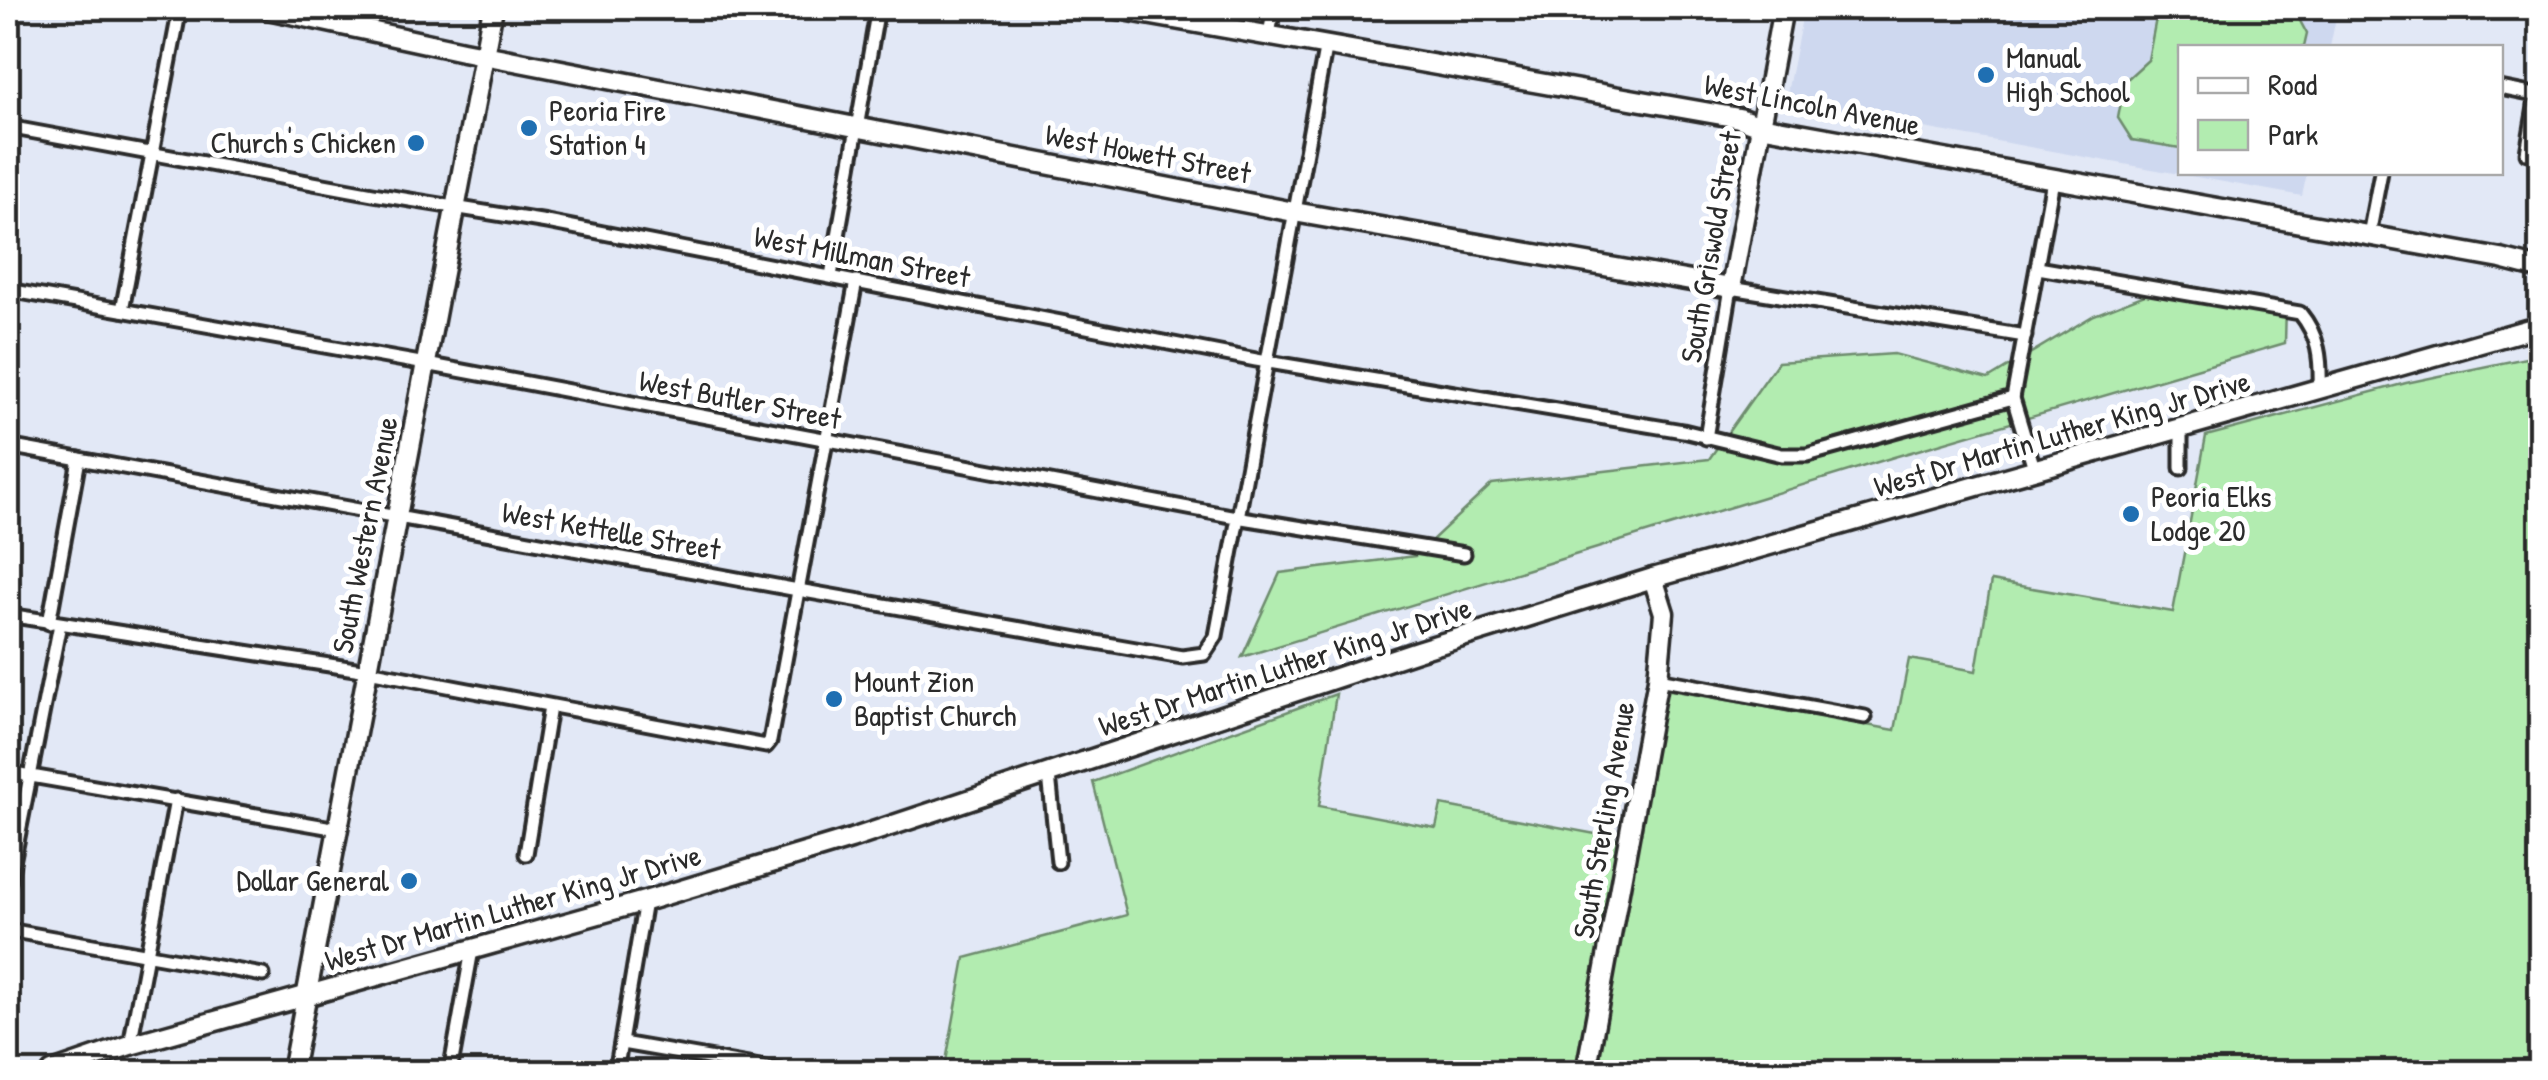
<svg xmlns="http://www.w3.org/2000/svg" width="2548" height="1080" font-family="'Patrick Hand',sans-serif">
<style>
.built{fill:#ced8ef}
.green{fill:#b2ecb0;stroke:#6e8c6e;stroke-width:2.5}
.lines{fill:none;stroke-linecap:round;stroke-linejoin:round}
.street-casing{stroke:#2b2b2b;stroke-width:19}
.secondary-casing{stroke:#2b2b2b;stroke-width:25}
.street{stroke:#fff;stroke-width:11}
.secondary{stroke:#fff;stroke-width:18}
.poi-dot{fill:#1f6fb2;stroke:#fff;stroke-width:4}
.labels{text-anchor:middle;stroke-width:10;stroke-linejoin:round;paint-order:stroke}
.poi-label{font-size:30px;fill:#2b2b2b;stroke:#fff;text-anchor:start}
.street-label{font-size:30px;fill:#2b2b2b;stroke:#fff}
</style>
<rect width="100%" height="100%" fill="#e2e8f6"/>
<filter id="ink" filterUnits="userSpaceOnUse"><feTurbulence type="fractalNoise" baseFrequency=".01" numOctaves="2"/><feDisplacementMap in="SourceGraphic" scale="20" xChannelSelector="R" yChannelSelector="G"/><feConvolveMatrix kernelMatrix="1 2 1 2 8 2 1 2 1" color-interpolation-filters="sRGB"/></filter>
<g filter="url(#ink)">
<path class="built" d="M 1804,8 L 2338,8 L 2330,47 L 2180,48 L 2180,172 L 2307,173 L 2302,196 L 1785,103 Z"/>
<g class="green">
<path d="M 2158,8 L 2293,8 L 2307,34 L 2304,47 L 2180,48 L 2180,148 L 2132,140 L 2118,118 L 2125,81 L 2148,60 Z"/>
<path d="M 2175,283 L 2286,305 L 2285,343 L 1894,457 L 1242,657 L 1280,573 L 1415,556 L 1492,484 L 1709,459 L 1778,362 L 1894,354 L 1988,379 L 2094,315 Z"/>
<path d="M 2540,355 L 2540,1072 L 944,1072 L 965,958 L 1127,915 L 1093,782 L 1336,694 L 1319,806 L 1436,828 L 1441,805 L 1638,842 L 1665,689 L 1895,730 L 1909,659 L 1976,671 L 1991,581 L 2173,612 L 2206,436 L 2406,383 Z"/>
</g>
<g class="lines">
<defs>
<g id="street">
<path d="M 1269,34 L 1274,8"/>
<path d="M 2500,88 L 2540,96"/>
<path d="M 8,127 L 373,194 L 547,222 L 1256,360 L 1683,431 L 1782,455 L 1807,455 L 2013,398"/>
<path d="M 2527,153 L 2537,95"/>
<path d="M 2369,235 L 2381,172"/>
<path d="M 2038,268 L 2300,313 C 2319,336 2321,359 2320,389"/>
<path d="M 831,276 L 878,8"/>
<path d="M 8,290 L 426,364 L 1236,517 L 1464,554"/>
<path d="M 122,310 L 180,8"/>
<path d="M 2181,428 L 2181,468"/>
<path d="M 1706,438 L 1731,288 L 2025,336"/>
<path d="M 8,446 L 798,590 L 1182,657 L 1204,654 L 1216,636 L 1326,44"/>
<path d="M 2034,468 L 2013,398 L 2053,180"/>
<path d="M 8,615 L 368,671 L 766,746 L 770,741 L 856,281"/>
<path d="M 49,623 L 79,459"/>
<path d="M 1658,679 L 1865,717"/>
<path d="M 8,772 L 338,829"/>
<path d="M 1049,775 L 1058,862"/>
<path d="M 526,854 L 550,707"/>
<path d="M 8,888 L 60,624"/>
<path d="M 8,930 L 263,975"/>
<path d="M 622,1043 L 789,1072"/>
<path d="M 130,1045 L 176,800"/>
<path d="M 450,1072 L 472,950"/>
<path d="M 616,1072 L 645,901"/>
</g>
<g id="secondary">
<path d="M 263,8 L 463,51 L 1294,212 L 1731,288 L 1783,8"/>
<path d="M 1112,8 L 1739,118 L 1760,126 L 2501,259 L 2540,269"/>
<path d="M 52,1072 L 130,1045 L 645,901 L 851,839 L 1417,651 L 1653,578 L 2540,326"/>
<path d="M 292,1072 L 493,8"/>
<path d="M 1586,1072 L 1658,679 L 1664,613 L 1653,578"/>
</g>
</defs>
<use href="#street" class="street-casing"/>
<use href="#secondary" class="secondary-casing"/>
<use href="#street" class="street"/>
<use href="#secondary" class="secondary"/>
</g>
</g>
<g class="poi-dot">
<circle cx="1986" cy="75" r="10"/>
<circle cx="529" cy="128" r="10"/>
<circle cx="416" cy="143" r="10"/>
<circle cx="2131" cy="514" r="10"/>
<circle cx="834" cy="699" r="10"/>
<circle cx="409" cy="881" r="10"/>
</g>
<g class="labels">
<g class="poi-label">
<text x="2006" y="68">Manual<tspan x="2006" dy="34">High School</tspan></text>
<text x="549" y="121">Peoria Fire<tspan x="549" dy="34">Station 4</tspan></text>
<text x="396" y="153" text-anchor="end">Church's Chicken</text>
<text x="2151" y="507">Peoria Elks<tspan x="2151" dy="34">Lodge 20</tspan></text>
<text x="854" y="692">Mount Zion<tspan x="854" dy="34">Baptist Church</tspan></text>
<text x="389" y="891" text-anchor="end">Dollar General</text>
</g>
<g class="street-label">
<text transform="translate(1812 105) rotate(11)" y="10">West Lincoln Avenue</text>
<text transform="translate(1148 154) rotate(11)" y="10">West Howett Street</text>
<text transform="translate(1711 247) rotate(-80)" y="10">South Griswold Street</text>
<text transform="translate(862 257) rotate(11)" y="10">West Millman Street</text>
<text transform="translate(740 400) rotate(11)" y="10">West Butler Street</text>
<text transform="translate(2062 434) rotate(-16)" y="10">West Dr Martin Luther King Jr Drive</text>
<text transform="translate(611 531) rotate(10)" y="10">West Kettelle Street</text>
<text transform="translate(365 535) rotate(-79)" y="10">South Western Avenue</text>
<text transform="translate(1285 667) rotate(-18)" y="10">West Dr Martin Luther King Jr Drive</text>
<text transform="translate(1604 820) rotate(-80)" y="10">South Sterling Avenue</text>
<text transform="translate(513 908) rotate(-16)" y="10">West Dr Martin Luther King Jr Drive</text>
</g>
</g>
<rect width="2548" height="1080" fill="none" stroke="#fff" stroke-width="40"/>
<rect x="20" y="20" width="2508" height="1040" fill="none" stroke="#2b2b2b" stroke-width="4" filter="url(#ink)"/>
<rect x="2178" y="45" width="325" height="130" fill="#ffffff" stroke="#aaaaaa" stroke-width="2.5"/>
<rect x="2198" y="78" width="50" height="15" fill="#ffffff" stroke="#aaaaaa" stroke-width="2.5"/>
<text x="2268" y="95" font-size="30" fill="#2b2b2b">Road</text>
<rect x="2198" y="120" width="50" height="30" fill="#b2ecb0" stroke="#aaaaaa" stroke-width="2.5"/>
<text x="2268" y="145" font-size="30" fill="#2b2b2b">Park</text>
</svg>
